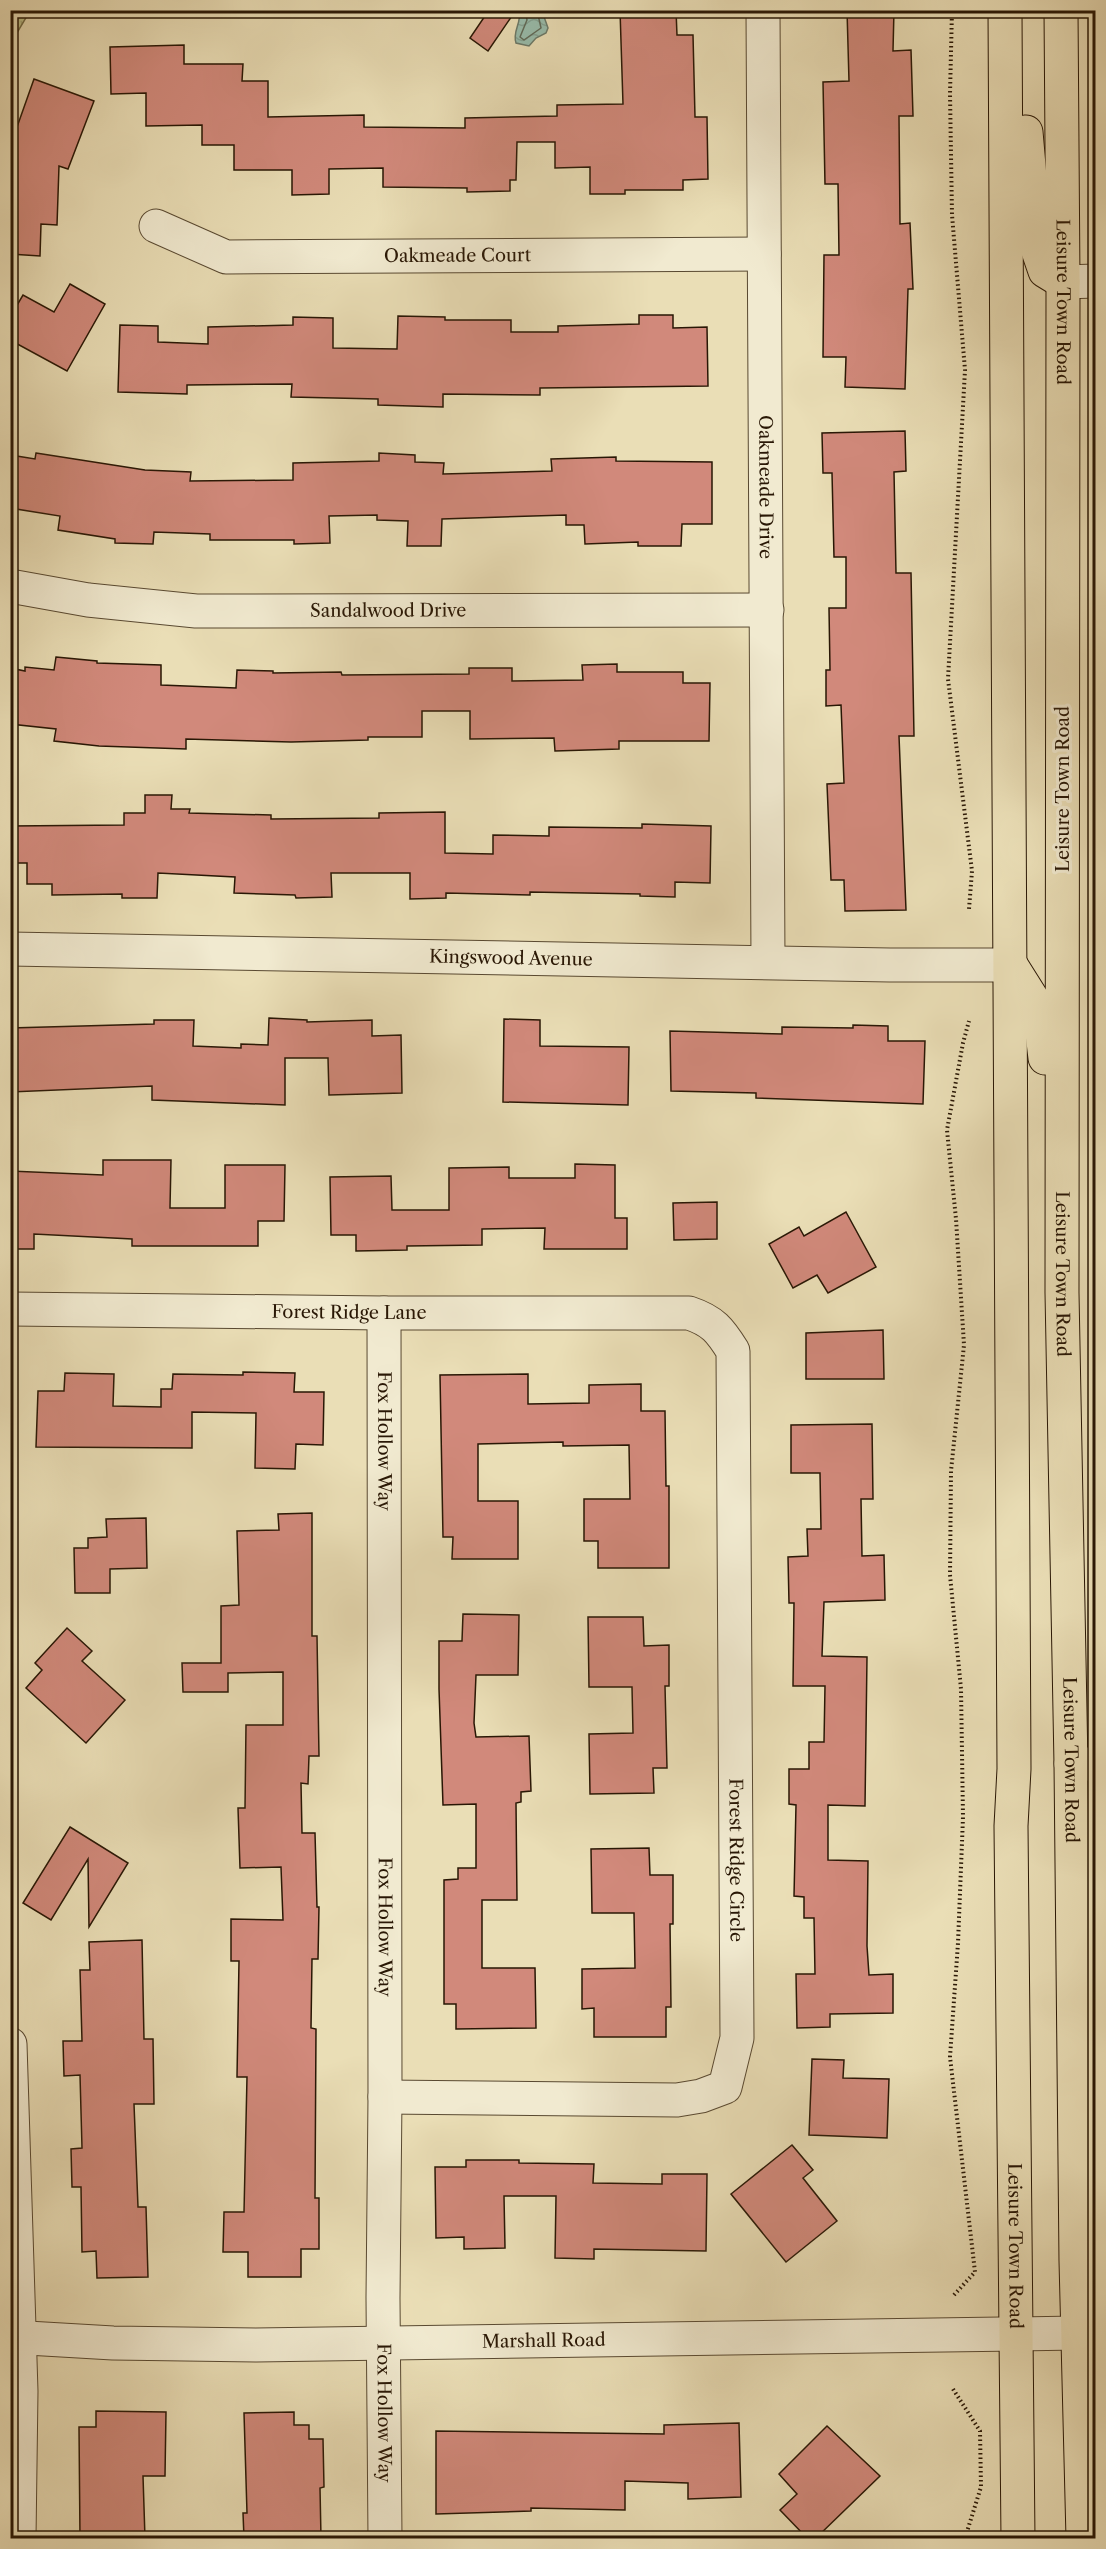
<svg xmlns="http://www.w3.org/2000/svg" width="1106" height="2549" font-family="'Libre Caslon Text',serif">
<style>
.grass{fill:url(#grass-tufts);stroke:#736c47;stroke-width:1.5}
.water{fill:url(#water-waves);stroke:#6c7a69;stroke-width:1.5}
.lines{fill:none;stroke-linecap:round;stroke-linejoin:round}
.shore{stroke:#606a58;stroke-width:1.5}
.building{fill:#d1897b;stroke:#291705;stroke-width:1.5}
.minor-casing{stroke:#594931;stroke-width:35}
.major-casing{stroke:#291705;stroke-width:35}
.path{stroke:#291705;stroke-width:4;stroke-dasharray:1.5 3;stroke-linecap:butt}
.minor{stroke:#f1ead0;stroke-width:33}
.major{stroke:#eadeb6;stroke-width:33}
.labels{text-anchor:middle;stroke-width:6;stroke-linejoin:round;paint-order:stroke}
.street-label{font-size:18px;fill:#291705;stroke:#f1ead0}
</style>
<defs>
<pattern id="grass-tufts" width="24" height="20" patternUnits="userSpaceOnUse" patternTransform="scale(1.5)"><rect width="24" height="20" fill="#bdc089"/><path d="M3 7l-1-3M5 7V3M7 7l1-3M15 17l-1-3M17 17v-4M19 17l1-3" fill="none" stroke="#a2a475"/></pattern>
<pattern id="water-waves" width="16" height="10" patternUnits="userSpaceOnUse" patternTransform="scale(1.5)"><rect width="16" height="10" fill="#98bcab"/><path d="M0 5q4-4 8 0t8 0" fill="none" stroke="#83a192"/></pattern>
</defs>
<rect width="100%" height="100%" fill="#eadeb6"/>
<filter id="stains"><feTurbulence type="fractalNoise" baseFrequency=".00333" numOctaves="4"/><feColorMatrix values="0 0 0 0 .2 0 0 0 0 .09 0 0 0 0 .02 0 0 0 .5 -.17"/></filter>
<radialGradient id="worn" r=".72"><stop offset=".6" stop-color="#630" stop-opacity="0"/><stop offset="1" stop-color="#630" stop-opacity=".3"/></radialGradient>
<path class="grass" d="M 11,10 L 30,11 L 11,43 L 10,11 Z"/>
<path class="water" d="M 519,11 L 542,11 L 548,28 L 546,33 L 536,38 L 529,46 L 516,43 C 512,31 522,23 519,11 Z"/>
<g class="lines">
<path class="shore" d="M 525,10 L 527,20 L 520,37 L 524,40 L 541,28 L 537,10"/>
</g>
<g class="building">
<path d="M 489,10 L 516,10 L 488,51 L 470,38 Z"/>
<path d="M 620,10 L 676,10 L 677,35 L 693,35 L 695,117 L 707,117 L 708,179 L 683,180 L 683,190 L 625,190 L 625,194 L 590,194 L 590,167 L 555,168 L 555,142 L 517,142 L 516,180 L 510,180 L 510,191 L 467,192 L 467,188 L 383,187 L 383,168 L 329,169 L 329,194 L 292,195 L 292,170 L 234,170 L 234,145 L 202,145 L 202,125 L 146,126 L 146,93 L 111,94 L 110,47 L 184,45 L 184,64 L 243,64 L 242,81 L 268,81 L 268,117 L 364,115 L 364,127 L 465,128 L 465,118 L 557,116 L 557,105 L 623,104 Z"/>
<path d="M 847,10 L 894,10 L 893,51 L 911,50 L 913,116 L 899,116 L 900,224 L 910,223 L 913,289 L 908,289 L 905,389 L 845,387 L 846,357 L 823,357 L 824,255 L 839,255 L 838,184 L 825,184 L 823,82 L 849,81 Z"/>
<path d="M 34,79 L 94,101 L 68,169 L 59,166 L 57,225 L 41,224 L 40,256 L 10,254 L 10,124 L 17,127 Z"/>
<path d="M 70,284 L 105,304 L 67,371 L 10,340 L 10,317 L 23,295 L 54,312 Z"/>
<path d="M 639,315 L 673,315 L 673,328 L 707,327 L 708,386 L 540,388 L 540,395 L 443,394 L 443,407 L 378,405 L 378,399 L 291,397 L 292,384 L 187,385 L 187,394 L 118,392 L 120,325 L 158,326 L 158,342 L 208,344 L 208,327 L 293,325 L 293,317 L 333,318 L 333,348 L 397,349 L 398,316 L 445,317 L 445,320 L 511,320 L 511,332 L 558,332 L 558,326 L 639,324 Z"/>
<path d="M 905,431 L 906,471 L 894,472 L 896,573 L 911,573 L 914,736 L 899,736 L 906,910 L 845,911 L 844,880 L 831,880 L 827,784 L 844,783 L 841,705 L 826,706 L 826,670 L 830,670 L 829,608 L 846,608 L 846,557 L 834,557 L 832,473 L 823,473 L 822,433 Z"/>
<path d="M 36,453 L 145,470 L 191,472 L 190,481 L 293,480 L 293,463 L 379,461 L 379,453 L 415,455 L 415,462 L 444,463 L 443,474 L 552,471 L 551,459 L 616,457 L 616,461 L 712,462 L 712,524 L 682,524 L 681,546 L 638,546 L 638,542 L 585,544 L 584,525 L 566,525 L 566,515 L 442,519 L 441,546 L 407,546 L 408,521 L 377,520 L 377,515 L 329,516 L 330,543 L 294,544 L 294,540 L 210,540 L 210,534 L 154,532 L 153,544 L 115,543 L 115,539 L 58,530 L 60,516 L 10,508 L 10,455 L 35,459 Z"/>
<path d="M 56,657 L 97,661 L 97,663 L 161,665 L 161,685 L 236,688 L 237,670 L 273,671 L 273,673 L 341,672 L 342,675 L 469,674 L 469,668 L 512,668 L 512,681 L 583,680 L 582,665 L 617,664 L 617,672 L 683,672 L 683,683 L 710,683 L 709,741 L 619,741 L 619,749 L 555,751 L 554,738 L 470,739 L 470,711 L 422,711 L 422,737 L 368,737 L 368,740 L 291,742 L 186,739 L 186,749 L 99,746 L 54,741 L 56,729 L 10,724 L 10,668 L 25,671 L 25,667 L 54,670 Z"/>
<path d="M 145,795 L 172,795 L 171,809 L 190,809 L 189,813 L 271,815 L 271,819 L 379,818 L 379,813 L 445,812 L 445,853 L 493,854 L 493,835 L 549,836 L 549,827 L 642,828 L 642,824 L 711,826 L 710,883 L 675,882 L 675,897 L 640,896 L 640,894 L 530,892 L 530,895 L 446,893 L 446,898 L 410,899 L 410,873 L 331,873 L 332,897 L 296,898 L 295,895 L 234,893 L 235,877 L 158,873 L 157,898 L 122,898 L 122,894 L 52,895 L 52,884 L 27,884 L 27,863 L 10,863 L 10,826 L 124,825 L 124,813 L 145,813 Z"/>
<path d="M 269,1018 L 307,1020 L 307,1022 L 372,1020 L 372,1036 L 401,1035 L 402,1093 L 329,1095 L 328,1058 L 285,1058 L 285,1105 L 152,1100 L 152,1086 L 10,1092 L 10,1028 L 154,1024 L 154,1020 L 194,1020 L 193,1046 L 241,1048 L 241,1044 L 268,1045 Z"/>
<path d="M 504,1019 L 540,1020 L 540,1046 L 629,1047 L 628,1105 L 503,1102 Z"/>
<path d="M 853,1025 L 888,1026 L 888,1041 L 925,1041 L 923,1104 L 756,1098 L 756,1093 L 671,1091 L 670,1031 L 782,1034 L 782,1027 L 853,1028 Z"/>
<path d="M 103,1160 L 171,1160 L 170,1208 L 225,1208 L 225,1165 L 285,1165 L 284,1221 L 258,1221 L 258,1246 L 132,1246 L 132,1239 L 34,1234 L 34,1249 L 10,1249 L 10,1171 L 103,1175 Z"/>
<path d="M 575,1164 L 615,1165 L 615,1218 L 627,1218 L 627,1249 L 544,1249 L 545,1228 L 482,1229 L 482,1245 L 407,1246 L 407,1250 L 356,1251 L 356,1235 L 331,1235 L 330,1177 L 391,1176 L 392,1210 L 449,1210 L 449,1168 L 509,1167 L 509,1178 L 575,1178 Z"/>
<path d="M 717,1202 L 717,1239 L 674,1240 L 673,1203 Z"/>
<path d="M 846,1212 L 876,1267 L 828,1293 L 817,1275 L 793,1288 L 769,1244 L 799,1227 L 804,1236 Z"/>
<path d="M 883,1330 L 884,1379 L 806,1379 L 806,1333 Z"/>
<path d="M 243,1372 L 295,1373 L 294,1392 L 324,1392 L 323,1445 L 296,1444 L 295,1469 L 255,1468 L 256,1413 L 192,1412 L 192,1448 L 36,1447 L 38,1391 L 64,1391 L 65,1373 L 114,1374 L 113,1406 L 161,1407 L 161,1389 L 172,1389 L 173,1374 L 243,1375 Z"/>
<path d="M 528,1374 L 528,1404 L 589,1403 L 589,1385 L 641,1384 L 641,1411 L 665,1411 L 666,1486 L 669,1486 L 669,1568 L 598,1568 L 598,1541 L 584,1541 L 584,1499 L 630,1499 L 629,1445 L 563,1446 L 563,1442 L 478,1444 L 478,1501 L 518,1501 L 518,1559 L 452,1559 L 453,1537 L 443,1537 L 440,1375 Z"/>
<path d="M 872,1424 L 873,1499 L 861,1499 L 862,1556 L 884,1555 L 885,1600 L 824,1602 L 822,1656 L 867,1657 L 865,1806 L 828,1805 L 828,1860 L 868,1861 L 867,1946 L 869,1975 L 893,1974 L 893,2013 L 830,2014 L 830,2027 L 797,2028 L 796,1974 L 815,1974 L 814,1918 L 804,1918 L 804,1897 L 794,1896 L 796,1805 L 789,1804 L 789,1769 L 809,1769 L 809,1742 L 824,1742 L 825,1686 L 793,1686 L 794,1603 L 789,1603 L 788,1557 L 808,1556 L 807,1529 L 821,1529 L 820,1473 L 791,1473 L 791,1425 Z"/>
<path d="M 312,1513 L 312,1636 L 317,1636 L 319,1756 L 309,1756 L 308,1784 L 301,1783 L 302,1833 L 315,1833 L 317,1907 L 319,1907 L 318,1959 L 312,1959 L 311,2028 L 316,2029 L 315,2198 L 319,2198 L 319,2249 L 301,2249 L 301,2277 L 248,2277 L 248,2252 L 223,2252 L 224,2212 L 244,2212 L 247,2077 L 237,2077 L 239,1961 L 231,1961 L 231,1919 L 283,1920 L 281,1867 L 240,1868 L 238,1808 L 245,1808 L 246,1725 L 283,1725 L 283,1672 L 228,1673 L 228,1692 L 183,1692 L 182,1663 L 221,1663 L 221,1606 L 239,1605 L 237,1531 L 279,1530 L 278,1514 Z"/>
<path d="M 146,1518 L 147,1568 L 110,1569 L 110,1593 L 75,1593 L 74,1548 L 88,1548 L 88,1538 L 107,1537 L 106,1519 Z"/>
<path d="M 463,1614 L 519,1615 L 518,1675 L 476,1675 L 474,1723 L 476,1737 L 529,1736 L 531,1791 L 521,1792 L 521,1802 L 516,1803 L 517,1900 L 482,1900 L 482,1968 L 535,1968 L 536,2028 L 456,2029 L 456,2004 L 444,2004 L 444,1880 L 458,1879 L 458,1868 L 476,1868 L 476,1804 L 443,1805 L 439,1689 L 439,1641 L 462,1641 Z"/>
<path d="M 588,1617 L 643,1617 L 644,1646 L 669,1645 L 669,1686 L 665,1686 L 667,1768 L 653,1768 L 654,1793 L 590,1794 L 589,1734 L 633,1733 L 632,1687 L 589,1687 Z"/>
<path d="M 67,1628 L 92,1651 L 82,1661 L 125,1700 L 86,1743 L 26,1688 L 42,1670 L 35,1663 Z"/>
<path d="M 70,1827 L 128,1863 L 89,1927 L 88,1859 L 51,1920 L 23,1903 Z"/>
<path d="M 649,1848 L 650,1875 L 673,1875 L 673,1924 L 670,1924 L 671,2007 L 666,2007 L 666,2037 L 594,2037 L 594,2008 L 582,2009 L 582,1969 L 635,1968 L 634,1913 L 592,1913 L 591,1849 Z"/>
<path d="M 142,1940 L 144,2039 L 153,2039 L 154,2104 L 134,2104 L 138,2207 L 146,2207 L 148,2277 L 97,2278 L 96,2251 L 82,2252 L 81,2187 L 72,2187 L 71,2149 L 82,2148 L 80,2075 L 64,2076 L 63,2041 L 82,2041 L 80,1970 L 90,1970 L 89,1942 Z"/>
<path d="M 812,2059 L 844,2060 L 843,2078 L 889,2079 L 887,2138 L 809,2135 Z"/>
<path d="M 792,2145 L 813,2170 L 803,2178 L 837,2221 L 786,2262 L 731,2194 Z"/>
<path d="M 466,2160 L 519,2160 L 519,2163 L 594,2164 L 593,2183 L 662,2184 L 662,2174 L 707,2174 L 706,2251 L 594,2249 L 594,2259 L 555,2258 L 556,2196 L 504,2196 L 505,2248 L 464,2249 L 464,2237 L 436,2238 L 435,2167 L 466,2167 Z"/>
<path d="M 96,2411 L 166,2412 L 165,2476 L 143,2476 L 145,2538 L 80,2538 L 79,2427 L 96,2427 Z"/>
<path d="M 294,2412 L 294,2425 L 309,2425 L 309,2439 L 323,2439 L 324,2487 L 320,2488 L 321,2538 L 244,2538 L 243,2513 L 247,2513 L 244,2413 Z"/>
<path d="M 739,2423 L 741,2497 L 688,2499 L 688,2483 L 625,2481 L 625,2510 L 531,2508 L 531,2511 L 436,2514 L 436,2431 L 664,2434 L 664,2425 Z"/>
<path d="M 827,2426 L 880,2476 L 816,2538 L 807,2538 L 780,2510 L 797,2494 L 779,2474 Z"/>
</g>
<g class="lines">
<defs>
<g id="minor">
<path id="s1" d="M 763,10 L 768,962"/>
<path id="s2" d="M 156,226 L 226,257 L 764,254"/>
<path d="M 1063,282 L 1096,281"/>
<path id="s3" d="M 10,586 L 88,600 L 196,611 L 767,610"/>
<path id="s4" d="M 10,949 L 890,965 L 1011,965"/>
<path id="s5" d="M 10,1309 L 384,1313 L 689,1313 C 713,1321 720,1330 733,1351 L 737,2038 L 725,2087 L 701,2096 L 677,2100 L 385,2097"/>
<path id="s6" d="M 384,1313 L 385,2097 L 383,2298 L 385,2538"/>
<path d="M 1071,1764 L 1096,1764"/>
<path d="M 10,2044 L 21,2391 L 19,2538"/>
<path id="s7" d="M 10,2337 L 113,2343 L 256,2345 L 1078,2333"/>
</g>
<g id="major">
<path id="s8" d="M 1005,10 L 1014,1769 L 1011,1826 L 1018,2538"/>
<path id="s9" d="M 1061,10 L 1063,282 L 1062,1293 L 1071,1764 L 1076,2261 L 1083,2538"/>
<path d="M 1026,132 L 1036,245 L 1045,271 L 1063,282"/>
<path d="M 1011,965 L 1033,1000 L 1040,1016 L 1045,1058"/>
</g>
</defs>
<use href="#minor" class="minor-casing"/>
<use href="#major" class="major-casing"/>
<g class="path">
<path d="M 952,10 L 950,94 L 952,215 L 965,370 L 948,679 L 972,871 L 969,909"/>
<path d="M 954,2295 L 975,2272 L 950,2057 L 958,1943 L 963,1817 L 961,1689 L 950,1575 L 951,1471 L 964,1345 L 956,1219 L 947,1130 L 963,1043 L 969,1021"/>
<path d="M 953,2389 L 980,2431 L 981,2487 L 965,2538"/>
</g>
<use href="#minor" class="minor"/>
<use href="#major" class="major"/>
</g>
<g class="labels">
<g class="street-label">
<text dy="6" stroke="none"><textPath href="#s2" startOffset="308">Oakmeade Court</textPath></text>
<text dy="6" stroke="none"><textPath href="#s9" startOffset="292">Leisure Town Road</textPath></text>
<text dy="6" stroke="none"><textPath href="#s1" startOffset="477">Oakmeade Drive</textPath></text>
<text dy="6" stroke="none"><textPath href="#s3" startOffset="380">Sandalwood Drive</textPath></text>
<text transform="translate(1063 789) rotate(-90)" y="6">Leisure Town Road</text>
<text dy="6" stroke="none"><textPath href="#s4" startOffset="501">Kingswood Avenue</textPath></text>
<text dy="6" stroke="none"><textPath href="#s9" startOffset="1264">Leisure Town Road</textPath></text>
<text dy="6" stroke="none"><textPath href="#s5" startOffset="339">Forest Ridge Lane</textPath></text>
<text dy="6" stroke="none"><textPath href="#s6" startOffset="128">Fox Hollow Way</textPath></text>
<text dy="6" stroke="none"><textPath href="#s9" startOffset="1750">Leisure Town Road</textPath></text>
<text dy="6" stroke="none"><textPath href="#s5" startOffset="1248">Forest Ridge Circle</textPath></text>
<text dy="6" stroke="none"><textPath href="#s6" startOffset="614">Fox Hollow Way</textPath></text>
<text dy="6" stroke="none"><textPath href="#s8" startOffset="2236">Leisure Town Road</textPath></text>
<text dy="6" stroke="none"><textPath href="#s7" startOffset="534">Marshall Road</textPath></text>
<text dy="6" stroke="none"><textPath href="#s6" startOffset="1100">Fox Hollow Way</textPath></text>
</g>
</g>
<rect width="1106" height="2549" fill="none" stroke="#eadeb6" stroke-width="36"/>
<rect x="12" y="12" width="1082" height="2525" fill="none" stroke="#291705" stroke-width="3"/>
<rect x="18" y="18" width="1070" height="2513" fill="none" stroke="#291705" stroke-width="1.5"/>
<rect width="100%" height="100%" filter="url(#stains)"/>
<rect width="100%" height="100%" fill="url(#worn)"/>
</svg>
